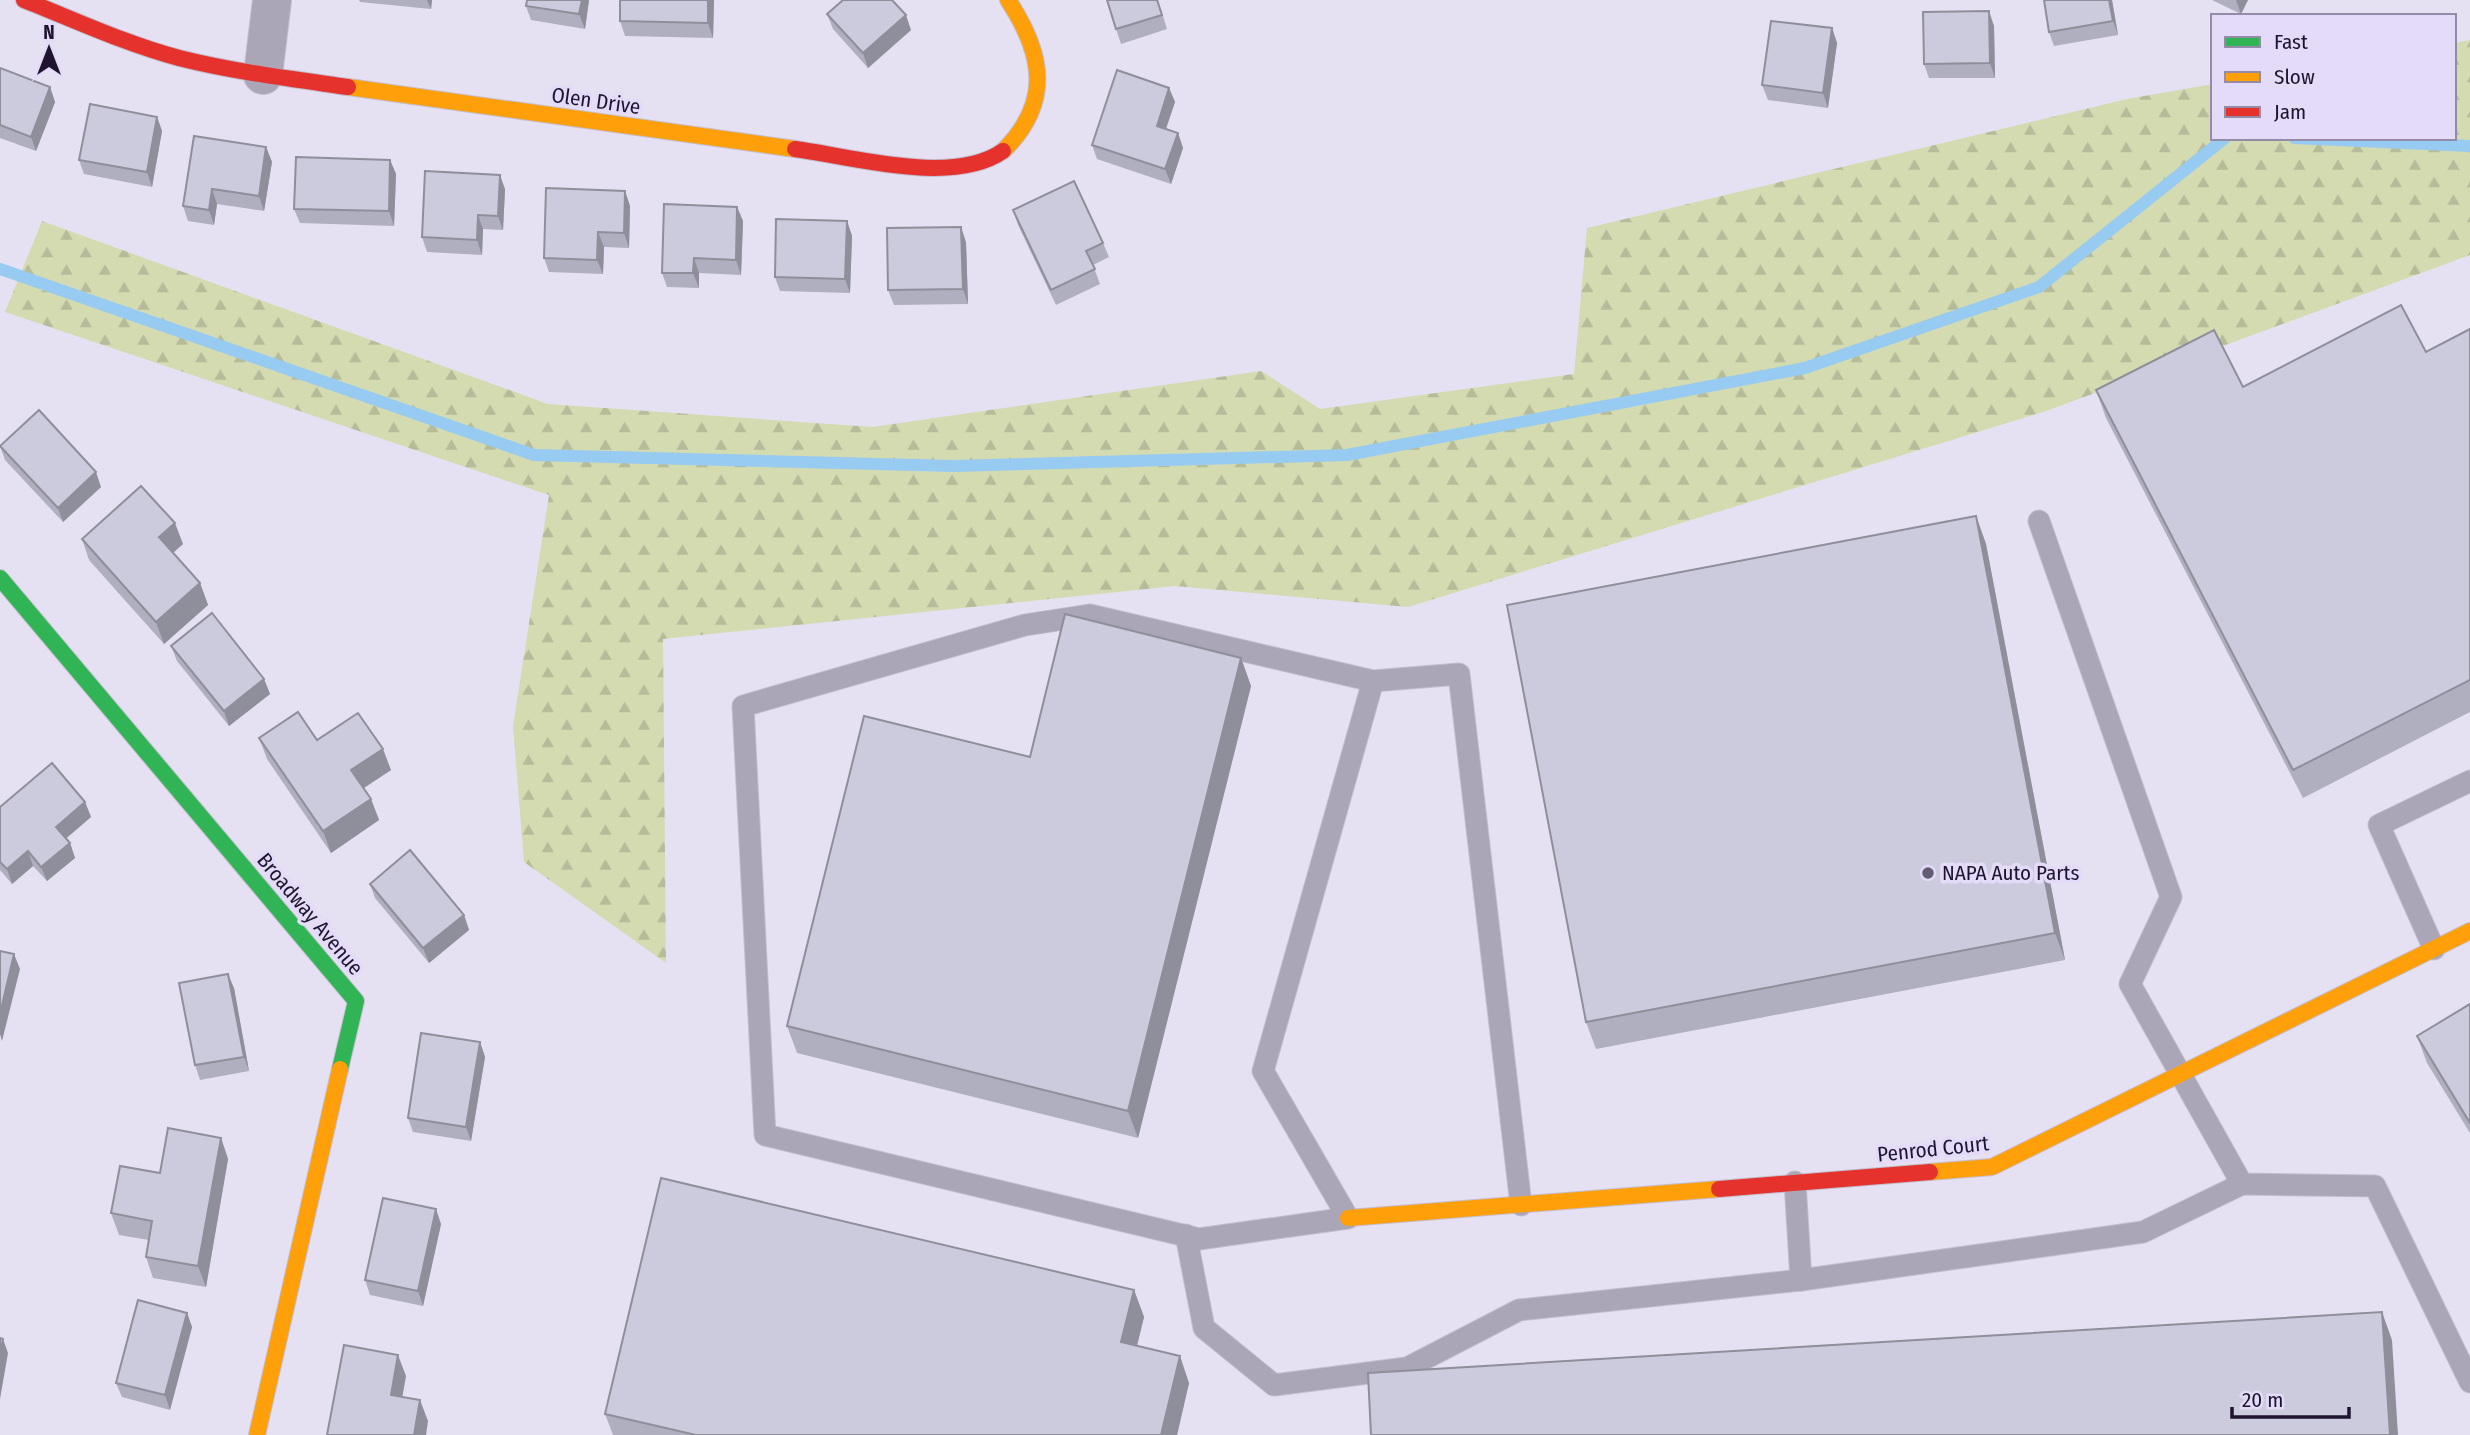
<svg xmlns="http://www.w3.org/2000/svg" width="2470" height="1435" font-family="'Fira Sans Condensed',sans-serif">
<style>
.forest{fill:url(#forest-firs)}
.lines{fill:none;stroke-linecap:round;stroke-linejoin:round}
.stream{stroke:#97cbf1;stroke-width:12}
.lane-casing{stroke:#c3becd;stroke-width:23}
.street-casing{stroke:#c3becd;stroke-width:40}
.fast-casing{stroke:#c3becd;stroke-width:18}
.slow-casing{stroke:#c3becd;stroke-width:18}
.jam-casing{stroke:#c3becd;stroke-width:18}
.lane{stroke:#aaa5b7;stroke-width:21}
.street{stroke:#aaa5b7;stroke-width:38}
.fast{stroke:#30b455;stroke-width:16}
.slow{stroke:#ff9f0a;stroke-width:16}
.jam{stroke:#e5322d;stroke-width:16}
.wall{fill:#afafbf}
.shaded-wall{fill:#8f8e9b}
.building{fill:#cccbde;stroke:#8f8e9b;stroke-width:2}
.poi-dot{fill:#645c73;stroke:#e3dbf8;stroke-width:2.5}
.labels{text-anchor:middle;stroke-width:7;stroke-linejoin:round;paint-order:stroke}
.street-label{font-size:21px;fill:#1e142f;stroke:#e3dbf8}
.poi-label{font-size:21px;fill:#1e142f;stroke:#e3dbf8;text-anchor:start}
</style>
<defs>
<pattern id="forest-firs" width="22" height="20" patternUnits="userSpaceOnUse" patternTransform="scale(1.75)"><rect width="22" height="20" fill="#d4dbb1"/><path d="M5 1l3.5 6h-7zM16 11l3.5 6h-7z" fill="#b6bb99"/></pattern>
</defs>
<rect width="100%" height="100%" fill="#e6e1f2"/>
<path class="forest" d="M 2470,40 L 2470,255 L 2046,411 L 1408,607 L 1175,586 L 663,639 L 666,963 L 524,862 L 513,726 L 549,495 L 5,312 L 42,221 L 548,404 L 872,427 L 1261,371 L 1320,409 L 1574,374 L 1587,228 L 2127,99 L 2213,84 L 2213,138 L 2454,138 L 2454,43 Z"/>
<g class="lines">
<g class="stream">
<path d="M 2294,138 L 2470,146"/>
<path d="M 0,269 L 534,455 L 954,466 L 1347,455 L 1805,368 L 2039,287 L 2225,138"/>
</g>
<defs>
<g id="lane">
<path d="M 2039,521 L 2171,897 L 2130,984 L 2242,1184 L 2375,1186 L 2470,1382"/>
<path d="M 1373,681 L 1090,615 L 1025,625 L 743,706 L 765,1135 L 1199,1239 L 1348,1218 L 1263,1071 L 1373,681 L 1459,674 L 1521,1205"/>
<path d="M 2434,949 L 2379,825 L 2470,781"/>
<path d="M 1795,1182 L 1801,1280 L 2143,1232 L 2242,1184"/>
<path d="M 1186,1235 L 1204,1328 L 1274,1385 L 1407,1368 L 1519,1310 L 1801,1280"/>
</g>
<path id="street" d="M 263,75 L 272,0"/>
<path id="fast" d="M 0,578 L 356,1001 L 340,1069"/>
<g id="slow">
<path d="M 348,87 L 795,149"/>
<path d="M 1003,151 C 1053,102 1043,53 1008,0"/>
<path d="M 1930,1172 L 1992,1167 L 2470,931"/>
<path d="M 1348,1218 L 1719,1189"/>
<path d="M 257,1435 L 340,1069"/>
</g>
<g id="jam">
<path d="M 24,0 C 75,20 126,44 179,58 C 235,72 292,79 348,87"/>
<path d="M 795,149 C 854,157 953,186 1003,151"/>
<path d="M 1719,1189 L 1930,1172"/>
</g>
</defs>
<use href="#lane" class="lane-casing"/>
<use href="#street" class="street-casing"/>
<use href="#fast" class="fast-casing"/>
<use href="#slow" class="slow-casing"/>
<use href="#jam" class="jam-casing"/>
<use href="#lane" class="lane"/>
<use href="#street" class="street"/>
<use href="#fast" class="fast"/>
<use href="#slow" class="slow"/>
<use href="#jam" class="jam"/>
</g>
<g class="wall">
<path d="M 359,0 L 432,0 L 431,9 L 360,2 Z"/>
<path d="M 527,0 L 589,0 L 585,29 L 531,20 L 526,6 Z"/>
<path d="M 620,0 L 714,0 L 713,38 L 625,36 L 620,21 Z"/>
<path d="M 1158,0 L 1167,29 L 1121,44 L 1116,29 Z"/>
<path d="M 2044,0 L 2112,0 L 2118,35 L 2054,46 L 2049,32 Z"/>
<path d="M 2212,0 L 2248,0 L 2241,14 Z"/>
<path d="M 827,14 L 911,30 L 868,68 L 833,29 Z"/>
<path d="M 1994,26 L 1995,78 L 1929,78 L 1924,64 Z"/>
<path d="M 1832,28 L 1837,43 L 1828,108 L 1768,100 L 1762,85 Z"/>
<path d="M 0,68 L 50,87 L 55,102 L 36,151 L 0,138 Z"/>
<path d="M 1169,88 L 1175,102 L 1166,129 L 1178,133 L 1183,148 L 1171,184 L 1097,159 L 1092,145 Z"/>
<path d="M 157,117 L 162,131 L 152,187 L 84,174 L 79,160 Z"/>
<path d="M 266,147 L 272,162 L 264,211 L 217,204 L 214,225 L 188,221 L 183,206 Z"/>
<path d="M 390,160 L 396,174 L 394,226 L 300,223 L 294,209 Z"/>
<path d="M 505,189 L 503,230 L 483,229 L 482,255 L 427,252 L 422,237 Z"/>
<path d="M 625,191 L 630,206 L 629,248 L 604,247 L 603,274 L 549,272 L 544,258 Z"/>
<path d="M 737,207 L 743,221 L 741,275 L 699,273 L 699,288 L 667,287 L 662,273 Z"/>
<path d="M 1013,210 L 1103,243 L 1109,257 L 1093,265 L 1100,284 L 1056,305 L 1018,225 Z"/>
<path d="M 847,221 L 852,236 L 850,293 L 780,291 L 775,277 Z"/>
<path d="M 966,242 L 968,304 L 894,305 L 888,290 Z"/>
<path d="M 2470,329 L 2470,712 L 2303,798 L 2106,418 L 2096,390 L 2243,387 L 2426,352 Z"/>
<path d="M 0,446 L 101,487 L 63,522 L 5,460 Z"/>
<path d="M 1976,516 L 1986,544 L 2065,960 L 1596,1049 L 1586,1022 Z"/>
<path d="M 82,539 L 183,544 L 173,553 L 200,583 L 208,605 L 164,644 L 89,560 Z"/>
<path d="M 171,646 L 264,679 L 270,694 L 229,726 L 177,661 Z"/>
<path d="M 1241,658 L 1251,686 L 1138,1138 L 797,1053 L 787,1026 L 1030,757 Z"/>
<path d="M 259,738 L 317,740 L 391,770 L 364,788 L 371,799 L 379,820 L 331,853 L 267,759 Z"/>
<path d="M 85,802 L 91,817 L 66,838 L 70,843 L 75,858 L 47,881 L 33,866 L 12,884 L 0,870 L 0,807 Z"/>
<path d="M 370,884 L 464,915 L 469,930 L 429,963 L 375,898 Z"/>
<path d="M 234,988 L 249,1071 L 200,1080 L 195,1065 Z"/>
<path d="M 2470,1004 L 2470,1133 L 2427,1063 L 2417,1036 Z"/>
<path d="M 480,1042 L 485,1057 L 471,1141 L 413,1132 L 408,1118 Z"/>
<path d="M 221,1138 L 228,1159 L 206,1287 L 153,1278 L 146,1257 L 149,1240 L 119,1235 L 111,1213 L 160,1173 Z"/>
<path d="M 441,1224 L 423,1306 L 370,1295 L 365,1280 Z"/>
<path d="M 1134,1290 L 1144,1317 L 1137,1346 L 1189,1383 L 1177,1435 L 613,1435 L 605,1414 Z"/>
<path d="M 187,1313 L 192,1327 L 170,1410 L 122,1397 L 116,1383 Z"/>
</g>
<g class="shaded-wall">
<path d="M 427,0 L 432,0 L 431,9 Z"/>
<path d="M 582,0 L 589,0 L 585,29 L 579,14 Z"/>
<path d="M 708,0 L 714,0 L 713,38 L 708,23 Z"/>
<path d="M 2109,0 L 2112,0 L 2118,35 L 2113,21 Z"/>
<path d="M 2236,0 L 2248,0 L 2241,14 Z"/>
<path d="M 1989,11 L 1994,26 L 1995,78 L 1990,63 Z"/>
<path d="M 906,15 L 911,30 L 868,68 L 863,53 Z"/>
<path d="M 1832,28 L 1837,43 L 1828,108 L 1823,93 Z"/>
<path d="M 50,87 L 55,102 L 36,151 L 31,137 Z"/>
<path d="M 1169,88 L 1175,102 L 1162,140 L 1157,126 Z"/>
<path d="M 157,117 L 162,131 L 152,187 L 147,172 Z"/>
<path d="M 1178,133 L 1183,148 L 1171,184 L 1165,169 Z"/>
<path d="M 266,147 L 272,162 L 264,211 L 259,196 Z"/>
<path d="M 390,160 L 396,174 L 394,226 L 389,211 Z"/>
<path d="M 500,175 L 505,189 L 503,230 L 498,216 Z"/>
<path d="M 212,189 L 217,204 L 214,225 L 209,210 Z"/>
<path d="M 625,191 L 630,206 L 629,248 L 624,233 Z"/>
<path d="M 737,207 L 743,221 L 741,275 L 736,260 Z"/>
<path d="M 478,215 L 483,229 L 482,255 L 477,240 Z"/>
<path d="M 847,221 L 852,236 L 850,293 L 845,279 Z"/>
<path d="M 961,227 L 966,242 L 968,304 L 963,289 Z"/>
<path d="M 598,232 L 604,247 L 603,274 L 597,260 Z"/>
<path d="M 694,258 L 699,273 L 699,288 L 693,273 Z"/>
<path d="M 96,472 L 101,487 L 63,522 L 58,508 Z"/>
<path d="M 1976,516 L 1986,544 L 2065,960 L 2055,933 Z"/>
<path d="M 175,523 L 183,544 L 167,558 L 159,537 Z"/>
<path d="M 200,583 L 208,605 L 164,644 L 156,622 Z"/>
<path d="M 1241,658 L 1251,686 L 1138,1138 L 1128,1111 Z"/>
<path d="M 264,679 L 270,694 L 229,726 L 224,711 Z"/>
<path d="M 383,749 L 391,770 L 359,791 L 351,770 Z"/>
<path d="M 371,799 L 379,820 L 331,853 L 323,831 Z"/>
<path d="M 85,802 L 91,817 L 62,842 L 56,827 Z"/>
<path d="M 70,843 L 75,858 L 47,881 L 41,867 Z"/>
<path d="M 28,851 L 33,866 L 12,884 L 7,869 Z"/>
<path d="M 464,915 L 469,930 L 429,963 L 423,948 Z"/>
<path d="M 14,954 L 20,969 L 2,1041 L 0,1034 L 0,1014 Z"/>
<path d="M 228,974 L 234,988 L 249,1071 L 244,1057 Z"/>
<path d="M 480,1042 L 485,1057 L 471,1141 L 466,1127 Z"/>
<path d="M 221,1138 L 228,1159 L 206,1287 L 198,1266 Z"/>
<path d="M 436,1209 L 441,1224 L 423,1306 L 418,1291 Z"/>
<path d="M 1134,1290 L 1144,1317 L 1131,1370 L 1121,1342 Z"/>
<path d="M 2382,1312 L 2392,1340 L 2398,1435 L 2390,1435 Z"/>
<path d="M 187,1313 L 192,1327 L 170,1410 L 165,1395 Z"/>
<path d="M 3,1339 L 8,1353 L 0,1399 L 0,1354 Z"/>
<path d="M 398,1355 L 406,1376 L 399,1416 L 391,1395 Z"/>
<path d="M 1180,1356 L 1189,1383 L 1177,1435 L 1161,1435 Z"/>
<path d="M 420,1400 L 428,1421 L 426,1435 L 414,1435 Z"/>
</g>
<g class="building">
<path d="M 527,0 L 582,0 L 579,14 L 526,6 Z"/>
<path d="M 620,0 L 708,0 L 708,23 L 620,21 Z"/>
<path d="M 843,0 L 892,0 L 906,15 L 863,53 L 827,14 Z"/>
<path d="M 1107,0 L 1157,0 L 1162,15 L 1116,29 Z"/>
<path d="M 2044,0 L 2109,0 L 2113,21 L 2049,32 Z"/>
<path d="M 1989,11 L 1990,63 L 1924,64 L 1923,12 Z"/>
<path d="M 1771,21 L 1832,28 L 1823,93 L 1762,85 Z"/>
<path d="M 0,68 L 50,87 L 31,137 L 0,125 Z"/>
<path d="M 1117,70 L 1169,88 L 1157,126 L 1178,133 L 1165,169 L 1092,145 Z"/>
<path d="M 90,104 L 157,117 L 147,172 L 79,160 Z"/>
<path d="M 194,136 L 266,147 L 259,196 L 212,189 L 209,210 L 183,206 Z"/>
<path d="M 296,157 L 390,160 L 389,211 L 294,209 Z"/>
<path d="M 425,171 L 500,175 L 498,216 L 478,215 L 477,240 L 422,237 Z"/>
<path d="M 1074,181 L 1103,243 L 1086,251 L 1095,269 L 1051,290 L 1013,210 Z"/>
<path d="M 546,188 L 625,191 L 624,233 L 598,232 L 597,260 L 544,258 Z"/>
<path d="M 664,204 L 737,207 L 736,260 L 694,258 L 693,273 L 662,273 Z"/>
<path d="M 776,219 L 847,221 L 845,279 L 775,277 Z"/>
<path d="M 961,227 L 963,289 L 888,290 L 887,228 Z"/>
<path d="M 2401,305 L 2426,352 L 2470,329 L 2470,680 L 2293,770 L 2096,390 L 2214,330 L 2243,387 Z"/>
<path d="M 39,410 L 96,472 L 58,508 L 0,446 Z"/>
<path d="M 141,486 L 175,523 L 159,537 L 200,583 L 156,622 L 82,539 Z"/>
<path d="M 1976,516 L 2055,933 L 1586,1022 L 1507,605 Z"/>
<path d="M 212,613 L 264,679 L 224,711 L 171,646 Z"/>
<path d="M 1065,614 L 1241,658 L 1128,1111 L 787,1026 L 864,716 L 1030,757 Z"/>
<path d="M 298,712 L 317,740 L 358,713 L 383,749 L 351,770 L 371,799 L 323,831 L 259,738 Z"/>
<path d="M 52,763 L 85,802 L 56,827 L 70,843 L 41,867 L 28,851 L 7,869 L 0,862 L 0,807 Z"/>
<path d="M 410,850 L 464,915 L 423,948 L 370,884 Z"/>
<path d="M 0,951 L 14,954 L 0,1014 Z"/>
<path d="M 228,974 L 244,1057 L 195,1065 L 179,983 Z"/>
<path d="M 2470,1004 L 2470,1123 L 2417,1036 Z"/>
<path d="M 421,1033 L 480,1042 L 466,1127 L 408,1118 Z"/>
<path d="M 168,1128 L 221,1138 L 198,1266 L 146,1257 L 152,1221 L 111,1213 L 120,1166 L 160,1173 Z"/>
<path d="M 661,1178 L 1134,1290 L 1121,1342 L 1180,1356 L 1161,1435 L 696,1435 L 605,1414 Z"/>
<path d="M 383,1198 L 436,1209 L 418,1291 L 365,1280 Z"/>
<path d="M 138,1300 L 187,1313 L 165,1395 L 116,1383 Z"/>
<path d="M 2382,1312 L 2390,1435 L 1371,1435 L 1368,1373 Z"/>
<path d="M 0,1338 L 3,1339 L 0,1354 Z"/>
<path d="M 344,1345 L 398,1355 L 391,1395 L 420,1400 L 414,1435 L 327,1435 Z"/>
</g>
<circle class="poi-dot" cx="1928" cy="873" r="7"/>
<g class="labels">
<g class="street-label">
<text transform="translate(596 101) rotate(8)" y="7">Olen Drive</text>
<text transform="translate(310 914) rotate(50)" y="7">Broadway Avenue</text>
<text transform="translate(1933 1149) rotate(-6)" y="7">Penrod Court</text>
</g>
<g class="poi-label">
<text x="1942" y="880">NAPA Auto Parts</text>
</g>
</g>
<rect x="2211" y="14" width="245" height="126" fill="#e3dbf8" stroke="#948ba8" stroke-width="2"/>
<rect x="2225" y="37" width="35" height="10" fill="#30b455" stroke="#948ba8" stroke-width="2"/>
<text x="2274" y="49" font-size="21" fill="#1e142f">Fast</text>
<rect x="2225" y="72" width="35" height="10" fill="#ff9f0a" stroke="#948ba8" stroke-width="2"/>
<text x="2274" y="84" font-size="21" fill="#1e142f">Slow</text>
<rect x="2225" y="107" width="35" height="10" fill="#e5322d" stroke="#948ba8" stroke-width="2"/>
<text x="2274" y="119" font-size="21" fill="#1e142f">Jam</text>
<g transform="translate(49 49)" stroke="#e3dbf8" stroke-width="5" paint-order="stroke">
<path d="M0-5L12 26L0 18L-12 26Z" fill="#1e142f"/>
<text y="-10" font-size="19" font-weight="bold" text-anchor="middle" fill="#1e142f">N</text>
</g>
<path d="M2232 1407v10h117v-10" fill="none" stroke="#1e142f" stroke-width="3.5"/>
<text x="2242" y="1407" font-size="21" fill="#1e142f" stroke="#e3dbf8" stroke-width="5" paint-order="stroke">20 m</text>
</svg>
